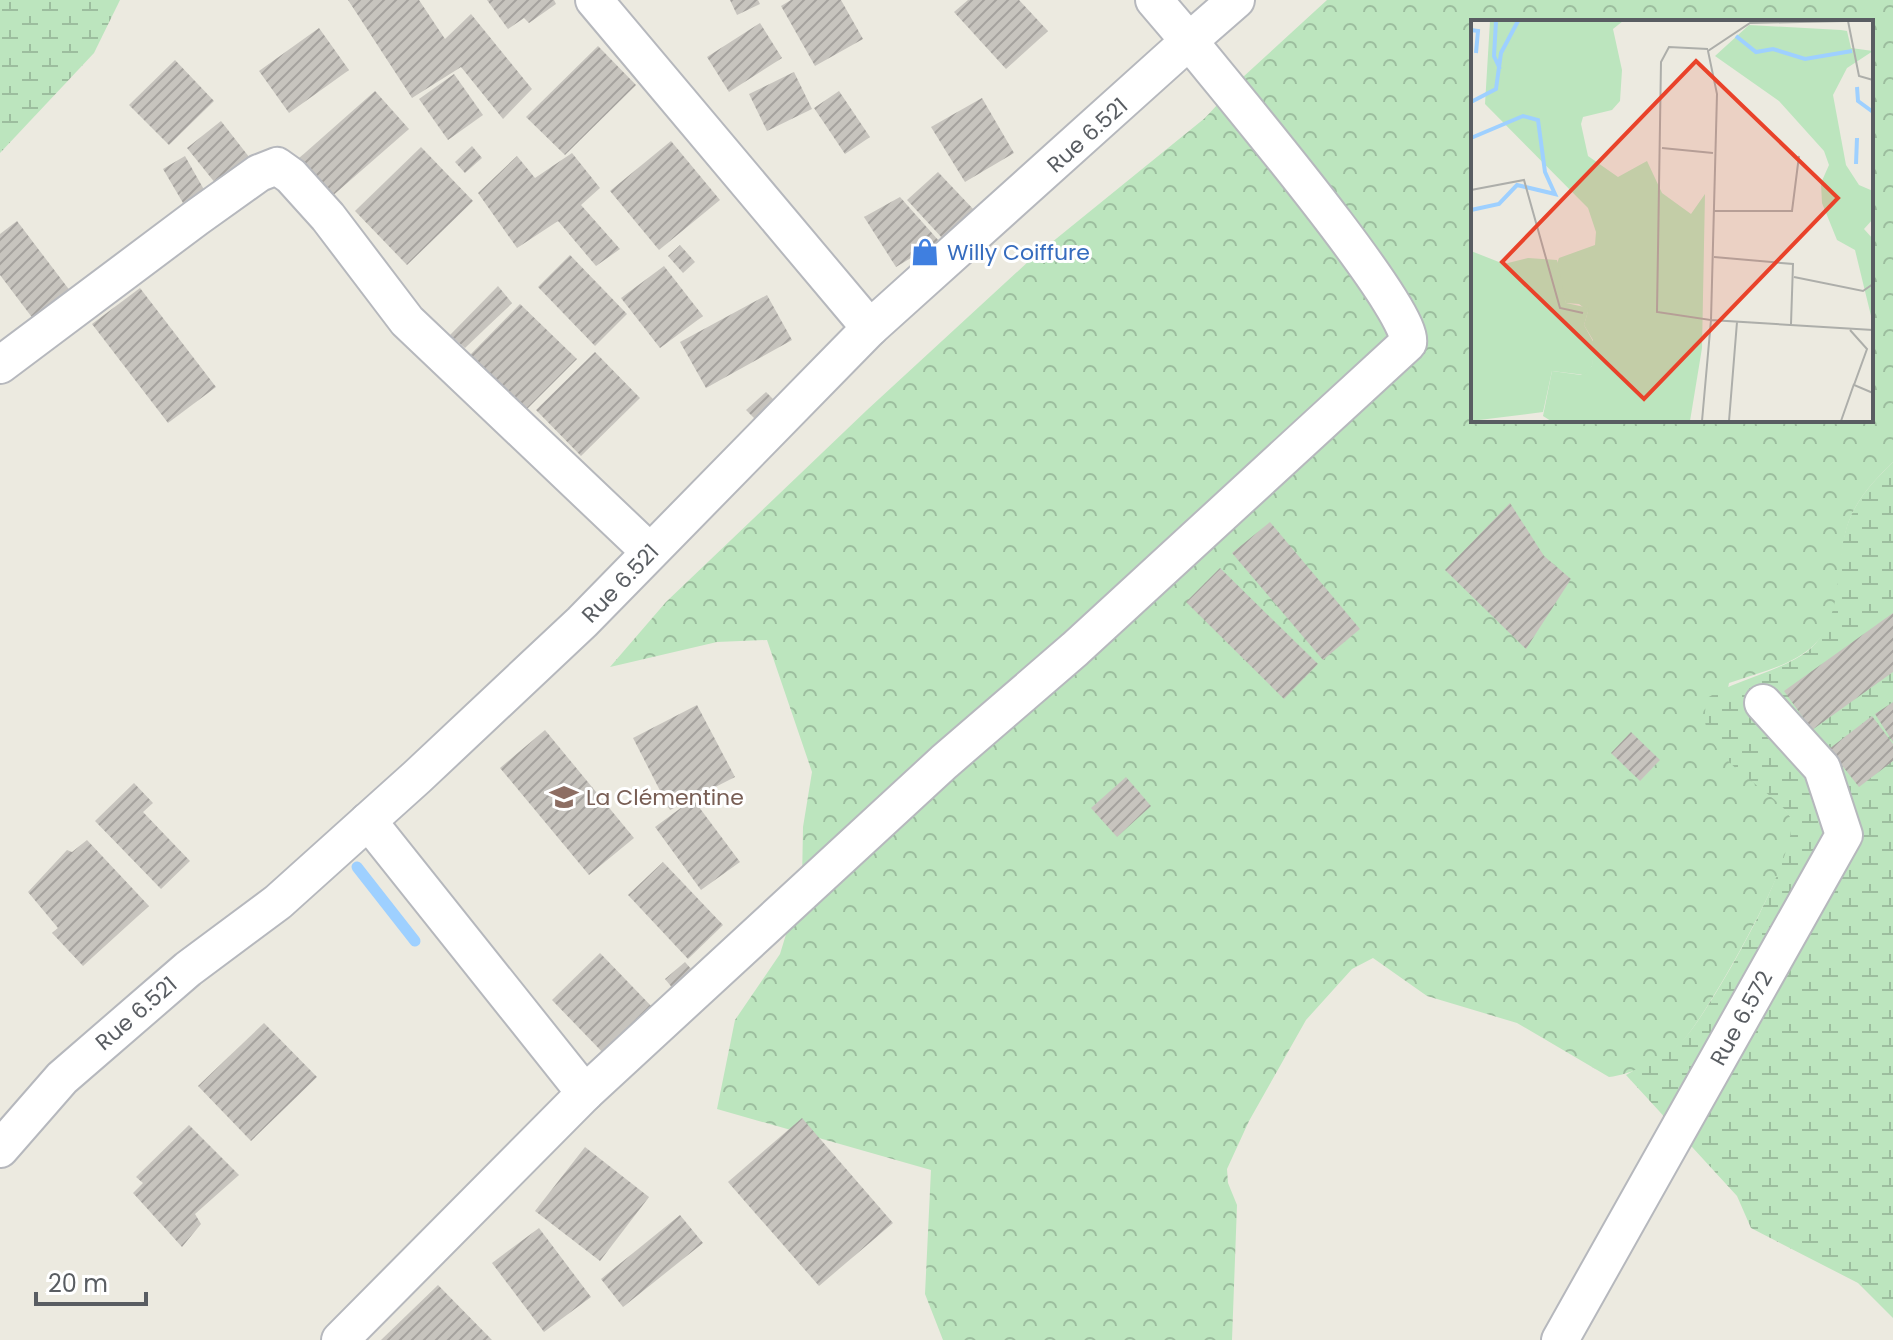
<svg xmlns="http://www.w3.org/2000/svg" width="1893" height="1340" font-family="Poppins,sans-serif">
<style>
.forest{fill:url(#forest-crowns);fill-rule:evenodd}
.wetland{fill:url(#wetland-marsh)}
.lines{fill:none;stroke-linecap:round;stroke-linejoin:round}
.stream{stroke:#9ed0ff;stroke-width:11}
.building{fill:url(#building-hatch)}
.minor-casing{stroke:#b6b8bd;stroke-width:40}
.minor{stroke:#fff;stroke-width:36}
.labels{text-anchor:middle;stroke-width:6;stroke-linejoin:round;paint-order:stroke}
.street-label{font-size:22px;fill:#595d62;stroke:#fff}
.shop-label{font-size:22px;fill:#366cbe;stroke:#fff;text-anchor:start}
.education-label{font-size:22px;fill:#785e54;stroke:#fff;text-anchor:start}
.inset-river{fill:none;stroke:#9ed0ff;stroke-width:4}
.inset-road{fill:none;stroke:#adaeaa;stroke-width:2}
.view{fill:#e9422a;fill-opacity:0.15;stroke:#e9422a;stroke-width:4}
.inset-edge{fill:none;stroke:#595d62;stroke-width:4}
</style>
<defs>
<pattern id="forest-crowns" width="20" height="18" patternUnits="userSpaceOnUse" patternTransform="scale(2)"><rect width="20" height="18" fill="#bce5be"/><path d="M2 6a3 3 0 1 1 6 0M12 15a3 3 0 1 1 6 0" fill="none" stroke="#9cbd9e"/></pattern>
<pattern id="wetland-marsh" width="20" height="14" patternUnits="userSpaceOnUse" patternTransform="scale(2)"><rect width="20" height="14" fill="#bce5be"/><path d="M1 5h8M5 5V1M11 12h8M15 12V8" fill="none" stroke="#9cbd9e"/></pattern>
<pattern id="building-hatch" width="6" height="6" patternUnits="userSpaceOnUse" patternTransform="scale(2)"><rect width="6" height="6" fill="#c7c4be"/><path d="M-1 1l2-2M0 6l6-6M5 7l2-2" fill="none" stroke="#a5a29e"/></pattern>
</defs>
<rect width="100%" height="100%" fill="#eceae0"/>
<path class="forest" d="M 1327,0 L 1893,0 L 1893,462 C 1874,481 1855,500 1847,527 C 1836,565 1845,616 1814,645 C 1792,666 1757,673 1729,683 L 1717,746 C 1732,764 1789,804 1793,823 C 1798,854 1705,1020 1680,1044 C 1663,1059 1631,1075 1609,1077 L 1517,1023 L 1427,996 L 1373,958 L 1352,969 L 1306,1020 L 1249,1121 L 1227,1169 L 1228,1183 L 1237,1205 L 1232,1340 L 943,1340 L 925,1294 L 931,1170 L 717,1109 L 735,1020 L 780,954 L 802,882 L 803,827 L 812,772 L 767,640 L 717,642 L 610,667 L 666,602 L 867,410 L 1030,260 L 1205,118 L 1243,77 ZM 1473,22 L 1871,22 L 1871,420 L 1473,420 Z"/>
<g class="wetland">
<path d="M 0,0 L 120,0 L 94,53 L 0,153 Z"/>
<path d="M 1893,462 L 1893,1318 L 1858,1283 L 1751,1228 L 1737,1196 L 1626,1075 C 1643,1065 1664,1057 1679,1044 C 1704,1024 1805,845 1790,817 C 1785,808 1777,802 1769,795 C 1747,777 1710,753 1705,722 C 1704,715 1706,705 1707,698 C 1737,678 1796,668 1816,643 C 1844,610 1835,565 1847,526 C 1856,499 1874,481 1893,462 Z"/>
</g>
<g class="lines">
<path class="stream" d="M 357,867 L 415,941"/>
</g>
<g class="building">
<path d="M 348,0 L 419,0 L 445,39 L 471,14 L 532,89 L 503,119 L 461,67 L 412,98 Z"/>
<path d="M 487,0 L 554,0 L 556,4 L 529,23 L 524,18 L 508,29 Z"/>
<path d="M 730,0 L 758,0 L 760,4 L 737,15 Z"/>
<path d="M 791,0 L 841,0 L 863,39 L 815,66 L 781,6 Z"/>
<path d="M 968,0 L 1019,0 L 1048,31 L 1006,69 L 954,12 Z"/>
<path d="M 760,23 L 782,58 L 729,92 L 707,57 Z"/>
<path d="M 319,28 L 349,70 L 289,113 L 259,71 Z"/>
<path d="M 598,46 L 636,85 L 565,155 L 526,117 Z"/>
<path d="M 175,60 L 214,101 L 169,145 L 129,105 Z"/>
<path d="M 794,72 L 812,109 L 767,131 L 749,94 Z"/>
<path d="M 454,74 L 483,115 L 448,140 L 419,99 Z"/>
<path d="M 375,91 L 409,129 L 330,198 L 297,160 Z"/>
<path d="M 839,91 L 870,137 L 845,154 L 814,108 Z"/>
<path d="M 982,98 L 1014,153 L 965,182 L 931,127 Z"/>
<path d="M 221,121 L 253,162 L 220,189 L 187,148 Z"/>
<path d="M 671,141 L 720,200 L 659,250 L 610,191 Z"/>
<path d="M 472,146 L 482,158 L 465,173 L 455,162 Z"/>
<path d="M 421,147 L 473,201 L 407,265 L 355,211 Z"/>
<path d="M 572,153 L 600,188 L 581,205 L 620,249 L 596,266 L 558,221 L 517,248 L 478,193 L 517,156 L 535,178 Z"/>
<path d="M 185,156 L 207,195 L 186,208 L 163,169 Z"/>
<path d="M 938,172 L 975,211 L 944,240 L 907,200 Z"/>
<path d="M 900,197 L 939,241 L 896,267 L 864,217 Z"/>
<path d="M 17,221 L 74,296 L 37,324 L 0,275 L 0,234 Z"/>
<path d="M 680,245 L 695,262 L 683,273 L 668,256 Z"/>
<path d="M 570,255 L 627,314 L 595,346 L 538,287 Z"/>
<path d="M 664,266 L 703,316 L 660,348 L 621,298 Z"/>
<path d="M 498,286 L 512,303 L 465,348 L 450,335 Z"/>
<path d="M 140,288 L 216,387 L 168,423 L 92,324 Z"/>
<path d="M 767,295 L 792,340 L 706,388 L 680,342 Z"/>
<path d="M 520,304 L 577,359 L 526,410 L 470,355 Z"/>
<path d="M 595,352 L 640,398 L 581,456 L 536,410 Z"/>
<path d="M 766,392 L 781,407 L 762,426 L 746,410 Z"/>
<path d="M 1510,503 L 1544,556 L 1571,579 L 1526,649 L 1445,570 Z"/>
<path d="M 1270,522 L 1360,629 L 1323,660 L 1232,553 Z"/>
<path d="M 1220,568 L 1318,664 L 1284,699 L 1186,602 Z"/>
<path d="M 1893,613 L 1893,672 L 1812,730 L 1784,691 Z"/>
<path d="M 1893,702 L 1893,742 L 1875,714 Z"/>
<path d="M 697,705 L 735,777 L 670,810 L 633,738 Z"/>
<path d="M 1872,716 L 1893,744 L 1893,761 L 1859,787 L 1829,749 Z"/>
<path d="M 545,730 L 634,838 L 589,875 L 500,768 Z"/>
<path d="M 1631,732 L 1660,760 L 1640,781 L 1611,753 Z"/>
<path d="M 1126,777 L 1151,806 L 1117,837 L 1091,808 Z"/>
<path d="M 134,783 L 153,803 L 143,812 L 190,861 L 161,889 L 95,821 Z"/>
<path d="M 693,799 L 740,862 L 701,890 L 655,827 Z"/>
<path d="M 87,840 L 149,906 L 83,966 L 52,933 L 58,928 L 28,892 L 67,850 L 72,852 Z"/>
<path d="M 663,862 L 723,925 L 688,959 L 628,895 Z"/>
<path d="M 600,953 L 655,1010 L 607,1057 L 552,1000 Z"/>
<path d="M 685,962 L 699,978 L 679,996 L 665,979 Z"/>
<path d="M 264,1023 L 317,1077 L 251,1141 L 198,1086 Z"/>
<path d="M 802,1118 L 893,1223 L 819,1286 L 728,1182 Z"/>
<path d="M 189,1125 L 239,1175 L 195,1214 L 201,1224 L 182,1247 L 133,1193 L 143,1183 L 136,1177 Z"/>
<path d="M 585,1147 L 649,1197 L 600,1261 L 535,1211 Z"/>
<path d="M 680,1215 L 703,1243 L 623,1307 L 601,1279 Z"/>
<path d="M 539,1228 L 591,1297 L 544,1332 L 492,1263 Z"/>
<path d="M 438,1285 L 492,1340 L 381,1340 Z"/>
</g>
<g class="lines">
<defs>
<g id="minor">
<path d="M 594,0 L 870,328"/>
<path d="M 0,365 L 196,218 L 259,173 L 277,166 L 291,176 L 328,217 L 407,321 L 650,552"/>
<path d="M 368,821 L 585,1093"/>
<path d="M 0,1149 L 62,1078 L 188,969 L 278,902 L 417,777 L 582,622 L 870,328 L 1189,41 L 1154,0"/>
<path d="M 340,1340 L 585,1093 L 944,762 L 1075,649 L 1408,343 C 1417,312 1220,80 1189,41 L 1236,0"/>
<path d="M 1560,1340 L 1844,835 L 1822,768 L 1763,703"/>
</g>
</defs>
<use href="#minor" class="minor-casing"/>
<use href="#minor" class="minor"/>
</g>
<defs>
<symbol id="shop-bare" viewBox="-9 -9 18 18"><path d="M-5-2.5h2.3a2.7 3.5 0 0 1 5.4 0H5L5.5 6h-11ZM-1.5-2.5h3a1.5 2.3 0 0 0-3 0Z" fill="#3f7fe0" stroke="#fff" stroke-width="2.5" paint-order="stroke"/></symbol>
<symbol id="school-bare" viewBox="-9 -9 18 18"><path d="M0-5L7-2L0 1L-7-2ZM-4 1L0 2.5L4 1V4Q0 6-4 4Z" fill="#8d6e63" stroke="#fff" stroke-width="2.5" paint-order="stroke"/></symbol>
</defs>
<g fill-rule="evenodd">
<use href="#shop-bare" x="905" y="232" width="40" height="40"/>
<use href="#school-bare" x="544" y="777" width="40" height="40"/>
</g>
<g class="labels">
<g class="street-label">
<text transform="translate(1087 135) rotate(-42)" y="8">Rue 6.521</text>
<text transform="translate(620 583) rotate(-46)" y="8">Rue 6.521</text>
<text transform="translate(136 1013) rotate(-41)" y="8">Rue 6.521</text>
<text transform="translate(1741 1018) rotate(-61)" y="8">Rue 6.572</text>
</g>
<g class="shop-label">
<text x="947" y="260">Willy Coiffure</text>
</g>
<g class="education-label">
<text x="586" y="805">La Clémentine</text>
</g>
</g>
<g transform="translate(1471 20)">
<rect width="402" height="402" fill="#eceae0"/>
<path d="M 19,1 L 152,1 L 142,9 L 151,50 L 149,81 L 141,90 L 112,97 L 110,104 L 117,136 L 147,157 L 176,141 L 191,173 L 220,194 L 234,174 L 231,328 L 219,401 L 80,401 L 72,396 L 81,351 L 110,355 L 121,346 L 122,320 L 113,305 L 117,291 L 108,284 L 95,283 L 84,249 L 88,238 L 124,225 L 125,212 L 117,188 L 14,84 Z" fill="#bce5be"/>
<path d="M 278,5 L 370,10 L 376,11 L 380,28 L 402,31 L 376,48 L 362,75 L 375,145 L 388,165 L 402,171 L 402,199 L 393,209 L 402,219 L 402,304 L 384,230 L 366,220 L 351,183 L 350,163 L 358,145 L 353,131 L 308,81 L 244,36 ZM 0,231 L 33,244 L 57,238 L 86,240 L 95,283 L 118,288 L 113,305 L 124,325 L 121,346 L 114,355 L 81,351 L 72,392 L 0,401 Z" fill="#bce5be"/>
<path class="inset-river" d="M 25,1 L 23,36 L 29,49M 0,10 L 7,11 L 5,33M 265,16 L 285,32 L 302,29 L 334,39 L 381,31M 386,67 L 387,81 L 402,92M 0,82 L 25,69 L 30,33 L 47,1M 0,118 L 52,96 L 67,100 L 74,152 L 84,174 L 46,165 L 28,184 L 0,190M 385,144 L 386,118"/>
<path class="inset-road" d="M 374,1 L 279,3 L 237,31 L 246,74 L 240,300 L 402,310M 377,1 L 388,56 L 402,60M 191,128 L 242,133M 0,170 L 53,160 L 89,288 L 112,293M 242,191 L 321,191 L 328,136M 243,237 L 322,244 L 320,304M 323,257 L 392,271 L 402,264M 379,310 L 396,329 L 383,365 L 402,373M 231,401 L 240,300 L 186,292 L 190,42 L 198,27 L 237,29M 258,401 L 266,302M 370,401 L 383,364"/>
<path class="view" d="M 225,41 L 367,178 L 173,379 L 31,242 Z"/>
<rect width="402" height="402" class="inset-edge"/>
</g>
<path d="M36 1292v12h110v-12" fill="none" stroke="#595d62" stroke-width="4"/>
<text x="48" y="1292" font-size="24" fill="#595d62" stroke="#ffffff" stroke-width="6" paint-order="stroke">20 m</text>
</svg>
